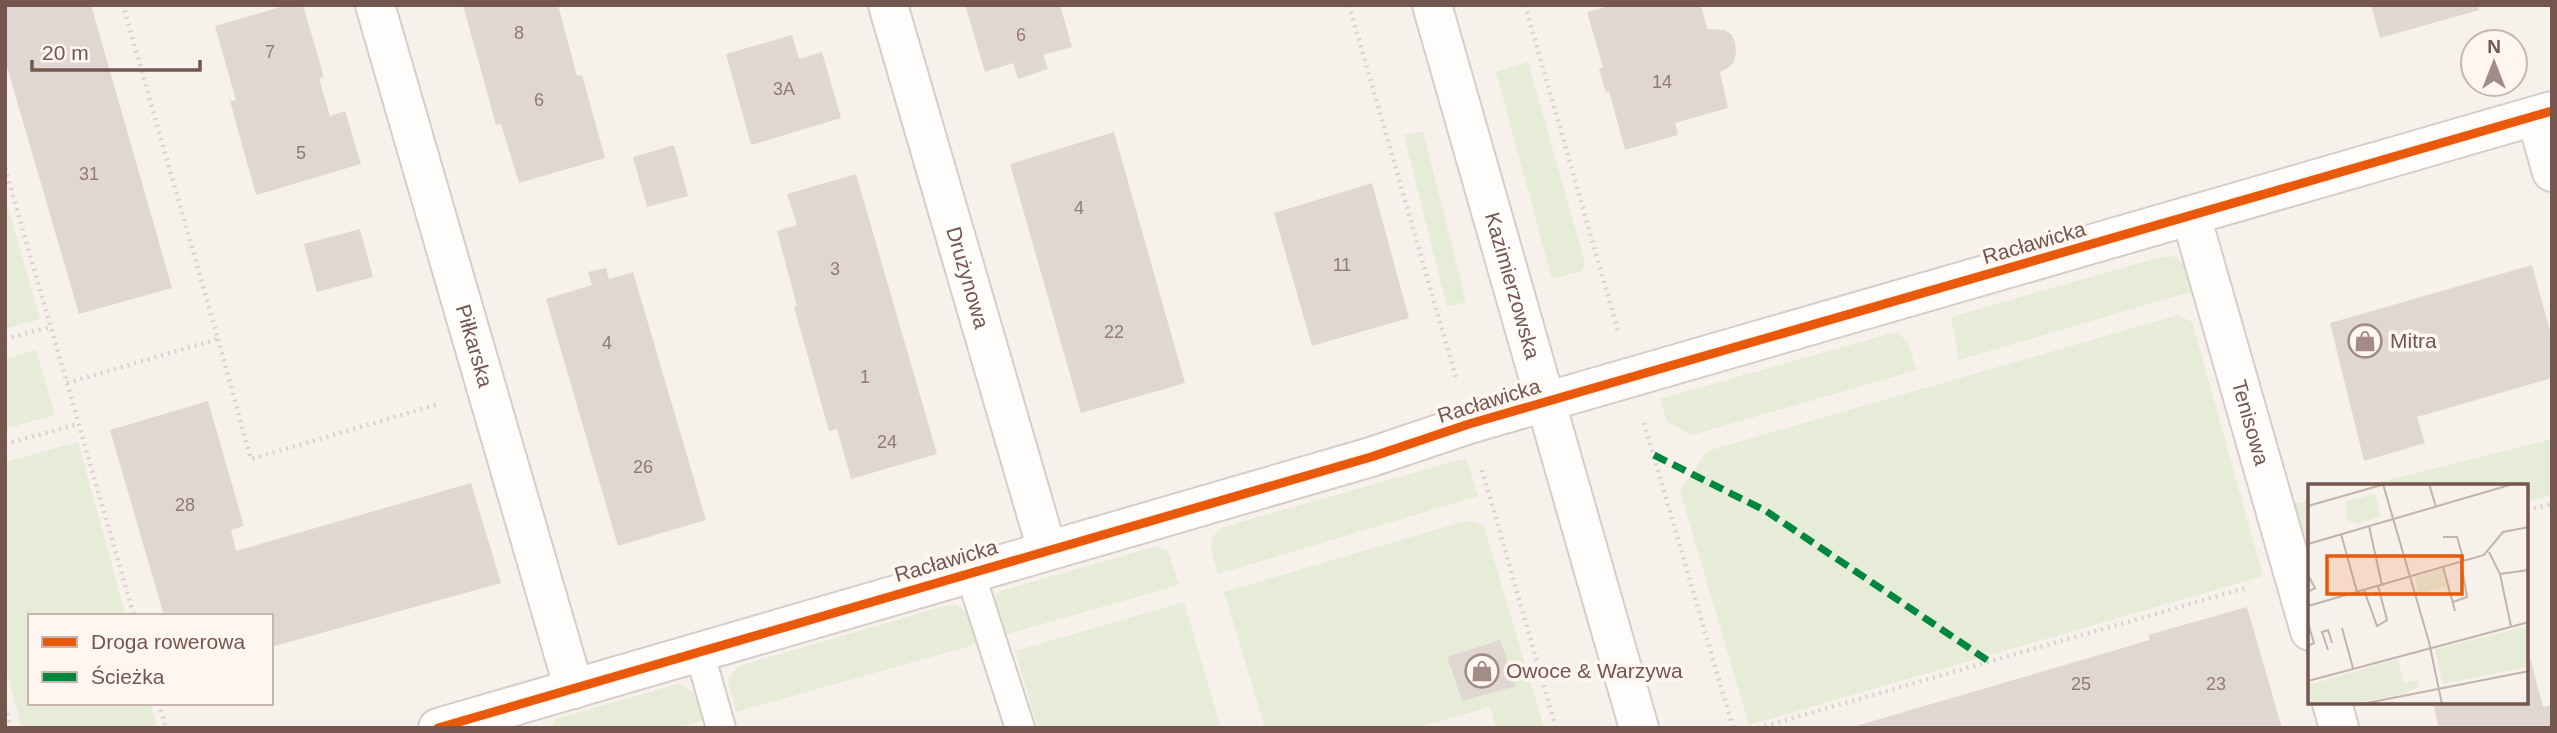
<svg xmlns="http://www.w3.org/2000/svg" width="2557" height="733" font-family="Arial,sans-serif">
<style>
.green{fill:#e6ecd8}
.building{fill:#e1d7d2}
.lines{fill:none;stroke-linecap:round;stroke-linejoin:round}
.lane-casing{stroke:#d6cdc9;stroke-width:32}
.street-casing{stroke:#d6cdc9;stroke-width:42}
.secondary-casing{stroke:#d6cdc9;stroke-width:42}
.path{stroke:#dad1cf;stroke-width:4.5;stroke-dasharray:2 5;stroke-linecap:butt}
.lane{stroke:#fefdfc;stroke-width:28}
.street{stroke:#fefdfc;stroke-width:38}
.secondary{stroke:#fefdfc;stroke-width:38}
.quiet{stroke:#00873e;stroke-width:7;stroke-dasharray:14 7;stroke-linecap:butt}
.cycleway-casing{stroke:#fef6ef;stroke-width:13}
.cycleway{stroke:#e8590c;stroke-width:9}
.labels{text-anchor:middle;stroke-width:7;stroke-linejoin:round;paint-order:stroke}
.number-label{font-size:18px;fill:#927972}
.street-label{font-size:21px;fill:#74564e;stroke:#fef6ef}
.poi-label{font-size:21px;fill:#74564e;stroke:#fef6ef;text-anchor:start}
.inset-road{fill:none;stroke:#c3b3ad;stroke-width:2}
.view{fill:#e8590c;fill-opacity:0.15;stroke:#e8590c;stroke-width:3.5}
.inset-edge{fill:none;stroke:#74564e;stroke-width:3.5}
</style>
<rect width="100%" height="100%" fill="#f7f1ec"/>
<g class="green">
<path d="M 1528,62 L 1585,263 L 1582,271 L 1552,279 L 1496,72 Z"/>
<path d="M 1423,131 L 1466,302 L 1447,307 L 1404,135 Z"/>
<path d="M 5,197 L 40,319 L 5,329 Z"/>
<path d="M 2172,256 C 2187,263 2190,275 2193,291 L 1959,360 L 1951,317 L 2161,257 Z"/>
<path d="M 2178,315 L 2192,322 L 2263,576 L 1749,725 L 1680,491 L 1707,451 Z"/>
<path d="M 1896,332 L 1907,341 L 1917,370 L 1692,435 L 1667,422 L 1660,399 Z"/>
<path d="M 36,350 L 55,415 L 5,429 L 5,359 Z"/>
<path d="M 2552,439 L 2552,495 L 2527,502 L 2527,486 L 2364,486 Z"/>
<path d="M 78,442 L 126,616 L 30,616 L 30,703 L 150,703 L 157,728 L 22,728 L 5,666 L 5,462 Z"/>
<path d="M 1466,458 L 1478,496 L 1218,574 L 1211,550 L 1212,537 L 1223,527 Z"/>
<path d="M 2310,500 L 2310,561 L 2307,562 L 2290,505 Z"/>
<path d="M 1472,521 L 1484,526 L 1544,728 L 1496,728 L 1490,707 L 1416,728 L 1265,728 L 1224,592 L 1458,523 Z"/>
<path d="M 1157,546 L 1168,551 L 1179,585 L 1004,635 L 993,599 L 1000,591 Z"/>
<path d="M 1184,602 L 1221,728 L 1038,728 L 1015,651 Z"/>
<path d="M 948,605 L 957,605 L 969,615 L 977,644 L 736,712 L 728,679 L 739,666 Z"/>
<path d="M 677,684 C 696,687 698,705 703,720 L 678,728 L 551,728 L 556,719 Z"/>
</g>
<g class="building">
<path d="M 5,5 L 91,5 L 172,288 L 79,314 L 5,60 Z"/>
<path d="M 287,5 L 303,5 L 324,77 L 319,79 L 330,116 L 345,111 L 361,164 L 256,195 L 230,101 L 236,100 L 215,26 Z"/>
<path d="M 463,5 L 558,5 L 577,76 L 582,75 L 605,158 L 519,183 L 501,124 L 496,125 Z"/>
<path d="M 965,5 L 1060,5 L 1072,47 L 1043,55 L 1048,69 L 1018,79 L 1013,63 L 985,72 Z"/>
<path d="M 1612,5 L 1701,5 L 1707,29 L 1724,30 L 1731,34 L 1735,42 L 1736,54 L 1734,62 L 1728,68 L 1720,72 L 1728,108 L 1675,123 L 1678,135 L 1625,150 L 1609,91 L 1606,93 L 1599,69 L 1603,67 L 1587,12 Z"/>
<path d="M 2371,5 L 2478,5 L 2479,10 L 2380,38 Z"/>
<path d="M 792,35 L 799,59 L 822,52 L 841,118 L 751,145 L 726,54 Z"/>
<path d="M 1114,132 L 1185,383 L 1081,413 L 1010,164 Z"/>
<path d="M 674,145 L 688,196 L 647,207 L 633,157 Z"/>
<path d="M 856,174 L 937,454 L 851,479 L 837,429 L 829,431 L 794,307 L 797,306 L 777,231 L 797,225 L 787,194 Z"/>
<path d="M 1372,183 L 1409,318 L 1312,346 L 1274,213 Z"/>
<path d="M 360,229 L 373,277 L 317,292 L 304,244 Z"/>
<path d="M 2532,265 L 2552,338 L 2552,378 L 2417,417 L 2425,443 L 2364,461 L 2330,323 Z"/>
<path d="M 606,268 L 609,279 L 633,272 L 706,520 L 618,546 L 546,299 L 592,285 L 588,272 Z"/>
<path d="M 208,401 L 244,526 L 231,530 L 236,551 L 471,483 L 501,583 L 271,647 L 271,616 L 164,616 L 110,430 Z"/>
<path d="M 2247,607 L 2282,728 L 1849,728 L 2150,640 L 2148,635 Z"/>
<path d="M 1500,640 L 1516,686 L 1462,701 L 1447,657 Z"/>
<path d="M 2527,646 L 2543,707 L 2551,705 L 2552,728 L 2439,728 L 2433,703 L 2527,703 Z"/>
</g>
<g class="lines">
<defs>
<g id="lane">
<path d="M 970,573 L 1020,728"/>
<path d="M 699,651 L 721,728"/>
</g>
<g id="street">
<path id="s1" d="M 375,5 L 574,689"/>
<path id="s2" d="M 888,5 L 1047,550"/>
<path d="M 2536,116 L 2552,172"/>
<path id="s3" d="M 2191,216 L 2310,631"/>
<path d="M 2332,703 L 2339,728"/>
<path d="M 438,728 L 1371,457 L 1469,424 L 2552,111"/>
</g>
<g id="secondary">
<path id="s4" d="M 1432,5 L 1639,728"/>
</g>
</defs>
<use href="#lane" class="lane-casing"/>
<use href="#street" class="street-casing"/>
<use href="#secondary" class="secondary-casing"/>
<g class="path">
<path d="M 1349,5 L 1456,378"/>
<path d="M 1525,5 L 1618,331"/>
<path d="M 5,168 L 134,616"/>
<path d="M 5,339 L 51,327"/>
<path d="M 218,339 L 251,459 L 439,404"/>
<path d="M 67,383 L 218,339 L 123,5"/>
<path d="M 1644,423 L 1733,728"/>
<path d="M 5,444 L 79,424"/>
<path d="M 1482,470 L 1556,728"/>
<path d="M 2527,510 L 2552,504"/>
<path d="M 159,703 L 166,728"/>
<path d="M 5,707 L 11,728"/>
<path d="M 1758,728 L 2249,587"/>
</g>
<use href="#lane" class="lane"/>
<use href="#street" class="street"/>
<use href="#secondary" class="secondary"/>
<path class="quiet" d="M 1654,455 L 1766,511 L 1990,662"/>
<defs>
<path id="cycleway" d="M 438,728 L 1371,457 L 1469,424 L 2552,111"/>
</defs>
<use href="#cycleway" class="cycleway-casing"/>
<use href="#cycleway" class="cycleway"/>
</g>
<defs>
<symbol id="shop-ring" viewBox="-11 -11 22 22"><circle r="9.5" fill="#fef6ef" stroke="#a28c85" stroke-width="1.5"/><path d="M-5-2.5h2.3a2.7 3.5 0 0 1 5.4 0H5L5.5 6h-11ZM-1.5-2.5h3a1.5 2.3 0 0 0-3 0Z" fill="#a28c85"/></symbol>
</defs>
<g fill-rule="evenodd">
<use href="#shop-ring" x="2346" y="322" width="38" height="38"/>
<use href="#shop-ring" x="1463" y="652" width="38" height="38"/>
</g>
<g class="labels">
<g class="number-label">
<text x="519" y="39">8</text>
<text x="1021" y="41">6</text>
<text x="270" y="58">7</text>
<text x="1662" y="88">14</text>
<text x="784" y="95">3A</text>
<text x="539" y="106">6</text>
<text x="301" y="159">5</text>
<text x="89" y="180">31</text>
<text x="1079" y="214">4</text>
<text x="1342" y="271">11</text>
<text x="835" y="275">3</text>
<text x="1114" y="338">22</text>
<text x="607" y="349">4</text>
<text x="865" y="383">1</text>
<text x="887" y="448">24</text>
<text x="643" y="473">26</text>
<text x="185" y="511">28</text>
<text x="2081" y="690">25</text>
<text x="2216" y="690">23</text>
</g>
<g class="street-label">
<text transform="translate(2034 243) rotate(-16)" y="7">Racławicka</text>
<text dy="7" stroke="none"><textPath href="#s2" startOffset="284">Drużynowa</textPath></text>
<text dy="7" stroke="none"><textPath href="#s4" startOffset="292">Kazimierzowska</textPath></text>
<text dy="7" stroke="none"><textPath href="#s1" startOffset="355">Piłkarska</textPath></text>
<text transform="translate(1489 401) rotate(-17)" y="7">Racławicka</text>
<text dy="7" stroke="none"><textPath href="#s3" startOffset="215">Tenisowa</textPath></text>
<text transform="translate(946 561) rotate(-16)" y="7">Racławicka</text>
</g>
<g class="poi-label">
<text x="2390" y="348">Mitra</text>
<text x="1506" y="678">Owoce &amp; Warzywa</text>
</g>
</g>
<g transform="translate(2308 484)">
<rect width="220" height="220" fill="#f7f1ec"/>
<path d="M 67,10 L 73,32 L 50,40 L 39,36 L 37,18 ZM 134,85 L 138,102 L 111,110 L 107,93 ZM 220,142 L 220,183 L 135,200 L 127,165 ZM 90,175 L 95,199 L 109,196 L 111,203 L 93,211 L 40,220 L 0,220 L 0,201 Z" fill="#e6ecd8"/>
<path class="inset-road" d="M 75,0 L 121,158 L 134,220M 121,0 L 128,23M 0,22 L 77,0M 61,42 L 74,101M 33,50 L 49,108M 135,53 L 149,53 L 156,77M 0,60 L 205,0M 181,68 L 192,90 L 203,142M 135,83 L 147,127M 192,90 L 221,86M 0,91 L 7,104 L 0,108M 56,106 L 69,142 L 79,136 L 70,102M 145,118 L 159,113 L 153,78M 0,122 L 176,71 L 195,48 L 221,43M 0,139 L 6,159 L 0,162M 34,144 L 45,184M 20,166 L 14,148 L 20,146 L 24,159M 0,197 L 221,138M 54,220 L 221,187"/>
<path class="view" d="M 19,72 L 154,72 L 154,110 L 19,110 Z"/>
<rect width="220" height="220" class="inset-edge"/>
</g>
<rect width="2557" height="733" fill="none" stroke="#74564e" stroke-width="14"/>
<rect x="28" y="614" width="245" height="91" fill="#fef6ef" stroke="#c7b6af" stroke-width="2"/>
<rect x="42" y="637" width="35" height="10" fill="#e8590c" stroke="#c7b6af" stroke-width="2"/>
<text x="91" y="649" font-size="21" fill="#74564e">Droga rowerowa</text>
<rect x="42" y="672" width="35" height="10" fill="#00873e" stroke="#c7b6af" stroke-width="2"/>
<text x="91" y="684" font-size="21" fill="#74564e">Ścieżka</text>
<g transform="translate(2494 63)"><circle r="33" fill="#fef6ef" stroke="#c7b6af" stroke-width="2"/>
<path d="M0-5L12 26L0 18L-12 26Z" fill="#a28c85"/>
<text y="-10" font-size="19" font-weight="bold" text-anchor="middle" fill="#74564e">N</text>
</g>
<path d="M32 60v10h168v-10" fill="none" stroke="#74564e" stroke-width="3.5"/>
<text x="42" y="60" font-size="21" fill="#74564e" stroke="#fef6ef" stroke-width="5" paint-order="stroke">20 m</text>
</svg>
